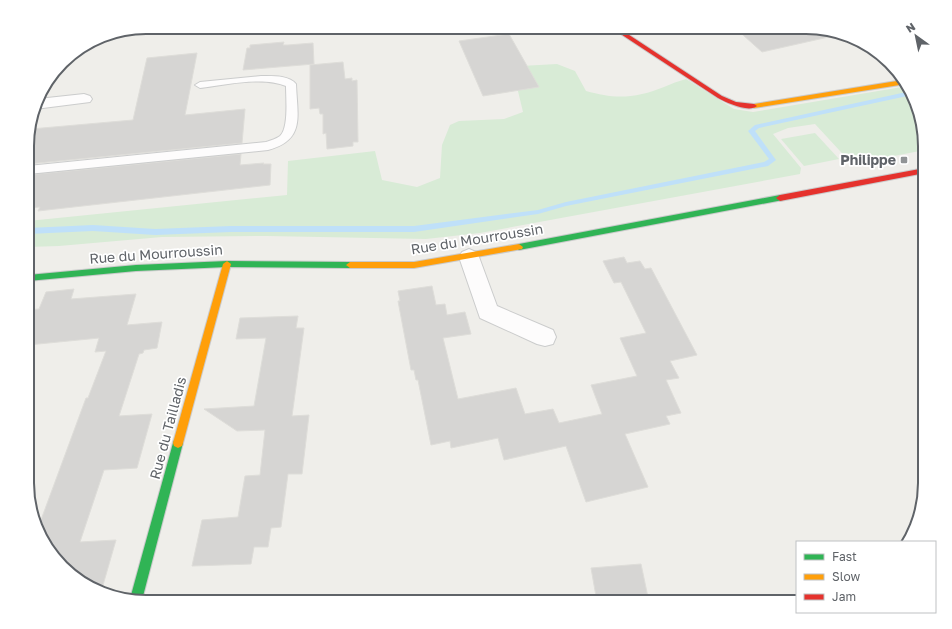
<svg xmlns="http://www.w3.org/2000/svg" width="952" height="629" font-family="'Golos Text',sans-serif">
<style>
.green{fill:#d8ebd6}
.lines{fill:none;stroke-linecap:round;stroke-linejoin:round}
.stream{fill:#bfe0f9;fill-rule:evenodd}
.building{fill:#d6d5d3;stroke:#deddd9}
.lane-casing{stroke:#cbcccc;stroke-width:2}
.street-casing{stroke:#cbcccc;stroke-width:2}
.fast-casing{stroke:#cacacb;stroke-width:2}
.slow-casing{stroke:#cacacb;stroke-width:2}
.jam-casing{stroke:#cacacb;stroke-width:2}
.lane{fill:#fdfcfc;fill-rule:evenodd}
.street{fill:#fdfcfc;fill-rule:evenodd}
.fast{fill:#30b455;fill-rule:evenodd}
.slow{fill:#ff9f0a;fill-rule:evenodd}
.jam{fill:#e5322d;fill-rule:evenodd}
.poi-dot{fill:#919496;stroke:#fff;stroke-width:1.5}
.labels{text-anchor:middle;stroke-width:3.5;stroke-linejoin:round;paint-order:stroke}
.poi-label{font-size:14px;font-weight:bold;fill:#5f6368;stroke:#fff;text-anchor:end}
.street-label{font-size:14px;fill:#5f6368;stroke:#fff}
.rim{fill:none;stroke:#5f6368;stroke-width:2}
</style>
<rect width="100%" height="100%" fill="#efeeea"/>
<g class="green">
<path d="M 254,27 L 308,27 L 272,33 Z"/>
<path d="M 557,64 L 575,71 L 586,91 C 606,96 620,99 642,94 C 657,91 671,83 686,79 L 734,109 L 753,112 L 908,86 L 925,139 L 925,150 L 852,164 L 815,124 L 788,128 L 773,134 L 801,168 L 800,174 L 480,233 L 426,239 L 267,236 L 162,237 L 59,246 L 28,247 L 28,221 L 287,195 L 288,161 L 375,151 L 382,180 L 417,187 L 440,178 L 442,145 L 450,125 L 459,121 L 504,119 L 523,112 L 517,87 L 521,66 Z"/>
<path d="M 815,133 L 839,159 L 804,166 L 781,139 Z"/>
</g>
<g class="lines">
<path class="stream" d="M 911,91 L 912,95 L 759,128 L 755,131 L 776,160 L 768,166 L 566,206 L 538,214 L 414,232 L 231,232 L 155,235 L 93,231 L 28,234 L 28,228 L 93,225 L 155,229 L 231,226 L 414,226 L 538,210 L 566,202 L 764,162 L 769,159 L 748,131 L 755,125 Z"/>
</g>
<g class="building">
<path d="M 734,27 L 806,27 L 832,31 L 833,36 L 762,52 Z"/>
<path d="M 509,34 L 539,87 L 483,96 L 459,41 Z"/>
<path d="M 284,42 L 283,45 L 288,45 L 313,43 L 314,64 L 243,70 L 247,48 L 250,48 L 250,45 Z"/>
<path d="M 197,53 L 185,115 L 245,109 L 242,143 L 28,164 L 28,138 L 31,129 L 133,120 L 147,58 Z"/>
<path d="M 343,62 L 345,79 L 352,78 L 352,81 L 357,80 L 358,142 L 353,142 L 353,146 L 327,149 L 326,133 L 323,134 L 323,114 L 320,114 L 319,108 L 310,109 L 310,65 Z"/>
<path d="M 241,154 L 240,165 L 264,163 L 263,164 L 271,164 L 270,185 L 38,211 L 40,207 L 28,208 L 28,175 Z"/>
<path d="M 624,257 L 627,263 L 640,261 L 645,269 L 651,268 L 697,355 L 670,361 L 679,378 L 666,380 L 681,413 L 666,416 L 670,424 L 625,434 L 648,487 L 586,502 L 566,446 L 504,460 L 498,438 L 451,448 L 450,441 L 431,445 L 418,380 L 416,380 L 414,370 L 411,370 L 398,301 L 400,301 L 398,291 L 432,286 L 436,305 L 445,304 L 447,315 L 465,312 L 471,334 L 443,338 L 458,399 L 516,388 L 525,414 L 553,409 L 559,423 L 602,414 L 591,385 L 637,376 L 620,338 L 646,333 L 621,282 L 614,283 L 603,261 Z"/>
<path d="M 74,289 L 71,299 L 136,294 L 127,325 L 162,322 L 157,348 L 144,350 L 143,353 L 139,354 L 119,416 L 152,414 L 137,468 L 104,470 L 80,542 L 116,540 L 101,592 L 80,582 L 43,543 L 38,528 L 86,398 L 88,398 L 106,351 L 95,352 L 99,338 L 28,345 L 28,310 L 39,309 L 46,292 Z"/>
<path d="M 298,316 L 296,328 L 304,328 L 292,416 L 309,415 L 302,474 L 288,474 L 281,527 L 271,528 L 268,547 L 254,547 L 251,564 L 192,566 L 202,520 L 238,517 L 245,476 L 260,475 L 265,430 L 237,431 L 204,409 L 254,406 L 266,338 L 236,339 L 240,318 Z"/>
<path d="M 641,564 L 649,602 L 597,602 L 591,568 Z"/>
</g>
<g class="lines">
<defs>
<path id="lane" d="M 261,76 C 272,76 289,75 296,84 C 297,115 306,140 268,150 L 28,174 L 28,166 L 266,142 C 271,140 276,139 280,136 C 289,128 286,97 286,86 C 263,76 224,85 200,88 L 195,85 L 200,82 Z"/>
<g id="street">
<path d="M 84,94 L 90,96 L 92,99 L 90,102 L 35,109 L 38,99 Z"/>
<path d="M 469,249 L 476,252 L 479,257 L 497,306 L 553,330 L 556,337 L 553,344 L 545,346 L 537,344 L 480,318 L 459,257 L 462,252 Z"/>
</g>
<g id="fast">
<path d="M 780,195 L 784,198 L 783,200 L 519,250 L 515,247 L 519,244 Z"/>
<path d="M 227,261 L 350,262 L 354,265 L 350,268 L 227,267 L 136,271 L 28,281 L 28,275 L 136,265 Z"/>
<path d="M 178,438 L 182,440 L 183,443 L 142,600 L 142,601 L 130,599 L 173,443 L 174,440 Z"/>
</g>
<g id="slow">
<path d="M 903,80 L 906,84 L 754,108 L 751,106 L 754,104 Z"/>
<path d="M 519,244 L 523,247 L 522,249 L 414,268 L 350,268 L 346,265 L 350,262 L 414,262 Z"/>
<path d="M 227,261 L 231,264 L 183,443 L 182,446 L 178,448 L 174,446 L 173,443 L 223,264 Z"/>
</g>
<g id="jam">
<path d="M 610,27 L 617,27 L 722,96 L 736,102 L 754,104 L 757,106 C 749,113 727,103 718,98 Z"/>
<path d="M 925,168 L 925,173 L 780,201 L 776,198 L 780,195 Z"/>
</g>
</defs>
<use href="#lane" class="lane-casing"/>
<use href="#street" class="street-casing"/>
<use href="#fast" class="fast-casing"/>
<use href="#slow" class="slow-casing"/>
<use href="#jam" class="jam-casing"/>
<use href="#lane" class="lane"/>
<use href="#street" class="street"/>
<use href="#fast" class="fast"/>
<use href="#slow" class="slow"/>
<use href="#jam" class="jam"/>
</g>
<rect class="poi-dot" x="900" y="156" width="8" height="8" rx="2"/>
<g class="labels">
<g class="poi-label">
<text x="896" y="165">Philippe</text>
</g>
<g class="street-label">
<text transform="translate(477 239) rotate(-9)" y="5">Rue du Mourroussin</text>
<text transform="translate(156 254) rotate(-4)" y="5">Rue du Mourroussin</text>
<text transform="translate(168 428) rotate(-75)" y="5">Rue du Tailladis</text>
</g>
</g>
<path d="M0 0H952V629H0ZM146 34H806A112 112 0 0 1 918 146V483A112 112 0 0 1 806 595H146A112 112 0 0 1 34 483V146A112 112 0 0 1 146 34Z" fill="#fff" fill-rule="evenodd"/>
<path class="rim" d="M146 34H806A112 112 0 0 1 918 146V483A112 112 0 0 1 806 595H146A112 112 0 0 1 34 483V146A112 112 0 0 1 146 34Z"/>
<rect x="796" y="541" width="140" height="72" fill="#ffffff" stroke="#bfc1c3"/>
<rect x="804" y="554" width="20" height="6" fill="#30b455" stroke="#bfc1c3"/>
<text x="832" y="561" font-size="12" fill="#5f6368">Fast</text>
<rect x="804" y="574" width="20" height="6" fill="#ff9f0a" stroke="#bfc1c3"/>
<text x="832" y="581" font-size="12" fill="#5f6368">Slow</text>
<rect x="804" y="594" width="20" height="6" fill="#e5322d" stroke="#bfc1c3"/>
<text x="832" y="601" font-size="12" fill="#5f6368">Jam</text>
<g transform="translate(916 36) rotate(327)" stroke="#ffffff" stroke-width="3" paint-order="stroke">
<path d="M0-3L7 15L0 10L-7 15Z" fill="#5f6368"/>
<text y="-6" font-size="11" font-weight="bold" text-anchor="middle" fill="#5f6368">N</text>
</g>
</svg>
